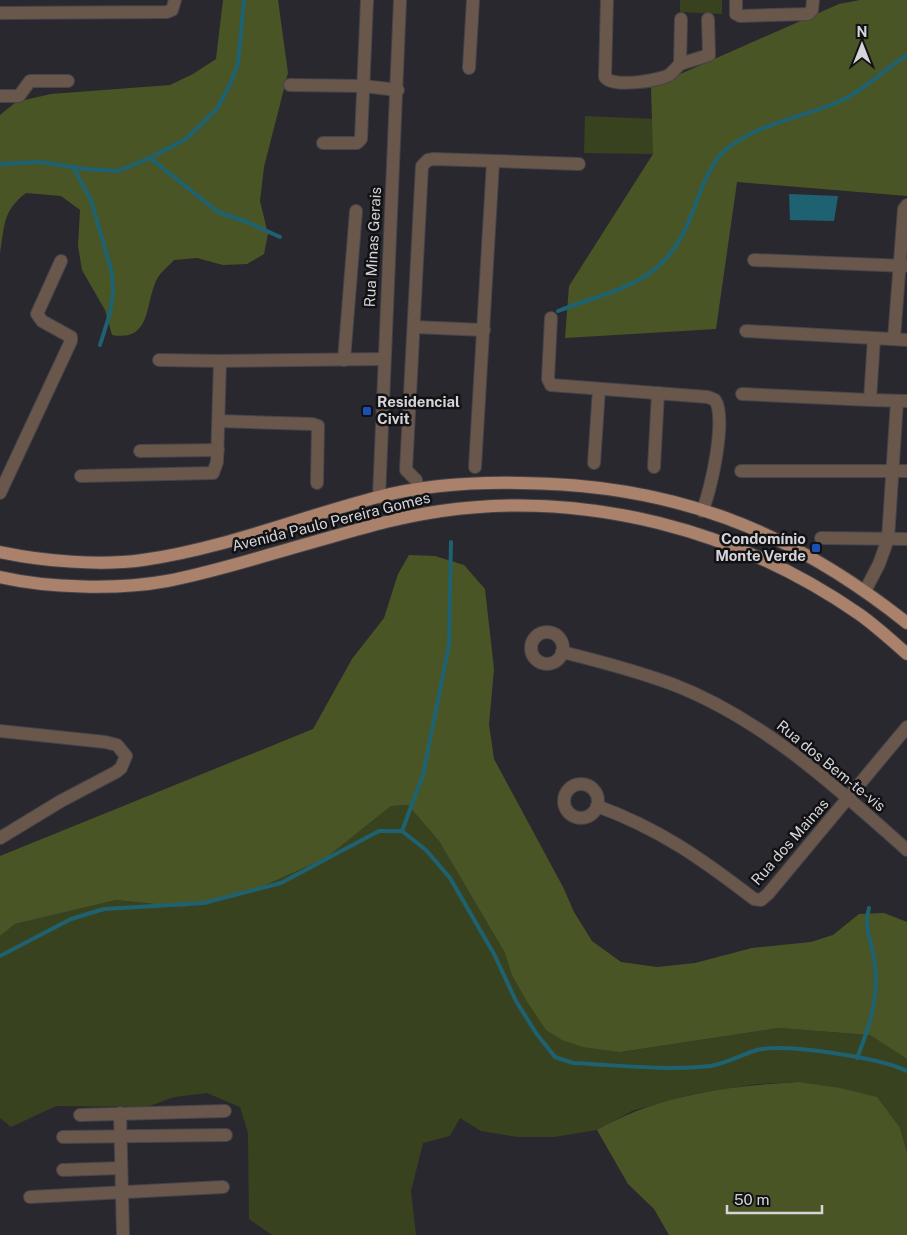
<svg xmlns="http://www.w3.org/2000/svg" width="907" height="1235" font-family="'Public Sans',sans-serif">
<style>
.green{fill:#39421f}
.forest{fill:#4a5526}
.water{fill:#1e6271}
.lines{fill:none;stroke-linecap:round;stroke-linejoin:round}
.stream{stroke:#1e6271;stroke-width:4}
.minor-casing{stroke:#45444a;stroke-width:14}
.major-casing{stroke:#45444a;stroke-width:14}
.minor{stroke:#6a574b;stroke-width:12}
.major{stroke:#aa826b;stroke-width:12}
.transit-dot{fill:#1a4fb4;stroke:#121215;stroke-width:2}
.labels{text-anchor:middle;stroke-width:5;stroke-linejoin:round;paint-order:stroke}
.street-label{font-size:15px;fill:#d5d5d9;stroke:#121215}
.poi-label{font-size:15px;font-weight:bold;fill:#d5d5d9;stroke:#121215;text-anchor:start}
</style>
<rect width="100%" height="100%" fill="#2a282f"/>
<g class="green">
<path d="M 680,0 L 722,0 L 722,14 L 680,12 Z"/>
<path d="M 585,116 L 654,119 L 653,154 L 584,153 Z"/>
<path d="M 408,805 L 439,841 L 505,953 L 511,973 L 620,1052 L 779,1028 L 870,1035 L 907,1059 L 907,1152 L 900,1128 L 798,1082 L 757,1084 L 689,1095 L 632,1111 L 597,1130 L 554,1137 L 518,1137 L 481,1131 L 460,1118 L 450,1136 L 423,1143 L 411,1191 L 416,1235 L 272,1235 L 249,1219 L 248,1133 L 240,1107 L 207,1093 L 174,1097 L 147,1107 L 56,1106 L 11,1127 L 0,1118 L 0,936 L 15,924 L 116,900 L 184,907 L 259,888 L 326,858 L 391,806 Z"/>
</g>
<g class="forest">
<path d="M 223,0 L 278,0 L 288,73 L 264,167 L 260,201 L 268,234 L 264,254 L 247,264 L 223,265 L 197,258 L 174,260 C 169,266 159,273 156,281 C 145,305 151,342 112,335 L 105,310 L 82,270 L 78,246 L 80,210 L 61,196 L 26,193 C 2,211 5,226 0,253 L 0,115 L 16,102 L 51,94 L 170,85 L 193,74 L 216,59 Z"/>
<path d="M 860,0 L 907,0 L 907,196 L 737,182 L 716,329 L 565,338 L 569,286 L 653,154 L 651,87 L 839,4 Z"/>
<path d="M 409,555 L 435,556 L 464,565 L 485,589 L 494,669 L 489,724 L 494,759 L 563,887 L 574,912 L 592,941 L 621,962 L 657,967 L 695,963 L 752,948 L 811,942 L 833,935 L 859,914 L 884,913 L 907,922 L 907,1059 L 870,1035 L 779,1028 L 620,1052 L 583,1047 L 562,1040 L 546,1030 L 526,1000 L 511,973 L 505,953 L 439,841 L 408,805 L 391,806 L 326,858 L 259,888 L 184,907 L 116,900 L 15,924 L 0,936 L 0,856 L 313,729 L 352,659 L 384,618 L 398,574 Z"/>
<path d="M 798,1082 L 840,1088 L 877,1097 L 900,1128 L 907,1152 L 907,1235 L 669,1235 L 654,1209 L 628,1184 L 597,1130 C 657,1095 728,1086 798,1082 Z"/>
</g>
<path class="water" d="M 789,194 L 838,196 L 834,221 L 790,220 Z"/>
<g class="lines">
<g class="stream">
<path d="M 150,158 L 218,212 L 247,222 L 280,237"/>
<path d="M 0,164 L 40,162 L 86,169 L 118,171 L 150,158 L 186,139 L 217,109 L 231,82 L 238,64 L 244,0"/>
<path d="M 73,167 L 91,200 L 112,273 L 113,293 L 110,313 L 100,345"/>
<path d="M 558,311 C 618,288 665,285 691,216 C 699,196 707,168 723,152 C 754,124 801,118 838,102 C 863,91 884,70 907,55"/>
<path d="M 402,831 L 423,775 L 449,645 L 451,542"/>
<path d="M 0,956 L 71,919 L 104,909 L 204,903 L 281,883 L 379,831 L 402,831 L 426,850 L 450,878 L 494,954 L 516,1001 L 536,1033 L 555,1057 L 573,1063 C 618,1065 666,1071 710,1066 C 727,1063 741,1055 757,1050 C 787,1043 880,1058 907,1071"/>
<path d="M 857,1058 C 869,1028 879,997 875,965 C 873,945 863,928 869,908"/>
</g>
<defs>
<g id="minor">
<path d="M 607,0 L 605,77 C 612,88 658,81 669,75 C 673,72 677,67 680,64 L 681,19"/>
<path d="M 736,0 L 736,14 L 740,16 L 808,14 L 812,10 L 813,0"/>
<path d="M 0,13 L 167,12 L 172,10 L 175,0"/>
<path d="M 680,64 L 709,55 L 708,19"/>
<path d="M 469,68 L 473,0"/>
<path d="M 290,85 L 363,86 L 398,90"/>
<path d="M 0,96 L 19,96 L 30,81 L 68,81"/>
<path d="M 323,143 L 357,143 L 361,139 L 367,0"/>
<path d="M 754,260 L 907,266"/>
<path d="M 551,318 L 548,379 L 551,385 L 708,397 L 715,400 C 727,417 711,492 702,511"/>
<path d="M 414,327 L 484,330"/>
<path d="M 746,331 L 874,338"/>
<path d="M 894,339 L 904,209 L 907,205"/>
<path d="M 907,340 L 874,338 L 870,400 L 907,401"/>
<path d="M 159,360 L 220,361 L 383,359"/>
<path d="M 344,360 L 356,211"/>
<path d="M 742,394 L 870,400"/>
<path d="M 219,421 L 312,424 L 318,426 L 317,483"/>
<path d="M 140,451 L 218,450"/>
<path d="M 594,463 L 599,389"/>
<path d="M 475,467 L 493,162"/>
<path d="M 654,467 L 658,393"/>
<path d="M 741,471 L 907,471"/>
<path d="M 81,476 L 213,473 L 217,462 L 220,361"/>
<path d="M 418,489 L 416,480 L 406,470 L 422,166 L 428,160 L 434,159 L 579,164"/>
<path d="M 0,493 L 71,341 L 71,337 L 42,321 L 37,314 L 61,261"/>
<path d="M 379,497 L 400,0"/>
<path d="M 821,538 L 907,539"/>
<path d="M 865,591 L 879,564 L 888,539 L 897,401"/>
<circle cx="547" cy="648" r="16"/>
<path d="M 562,652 C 599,661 636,671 672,684 C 763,719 835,786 907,850"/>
<path d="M 0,731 L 105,742 L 117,745 L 126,756 L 121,768 L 116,772 L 61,801 L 0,838"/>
<circle cx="581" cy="801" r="17"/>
<path d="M 597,806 C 660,829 702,859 754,899 L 761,900 L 768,894 L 907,727"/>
<path d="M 120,1113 L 123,1235"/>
<path d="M 80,1115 L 225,1111"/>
<path d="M 63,1137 L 226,1135"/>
<path d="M 63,1170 L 121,1168"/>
<path d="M 30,1197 L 223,1187"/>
</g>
<g id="major">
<path d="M 0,552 C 43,561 99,566 143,560 C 223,549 300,517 378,497 C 425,485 472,482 520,483 C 672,484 789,529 907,623"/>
<path d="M 0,577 C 48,588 118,590 167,581 C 215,572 263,556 310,543 C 353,531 397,517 441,511 C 587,490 738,530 859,614 C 876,626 891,640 907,654"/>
</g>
</defs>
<use href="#minor" class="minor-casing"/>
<use href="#major" class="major-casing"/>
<use href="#minor" class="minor"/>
<use href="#major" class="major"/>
</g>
<g class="transit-dot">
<rect x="362" y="406" width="10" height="10" rx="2.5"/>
<rect x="811" y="543" width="10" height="10" rx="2.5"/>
</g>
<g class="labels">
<g class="street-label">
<text transform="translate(373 247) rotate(-87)" y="5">Rua Minas Gerais</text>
<text transform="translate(331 522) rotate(-14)" y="5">Avenida Paulo Pereira Gomes</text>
<text transform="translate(831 766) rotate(39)" y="5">Rua dos Bem-te-vis</text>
<text transform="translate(790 842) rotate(-49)" y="5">Rua dos Mainas</text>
</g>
<g class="poi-label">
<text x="377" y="407">Residencial<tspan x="377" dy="17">Civit</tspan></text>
<text x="806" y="544" text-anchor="end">Condomínio<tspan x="806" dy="17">Monte Verde</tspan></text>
</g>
</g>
<g transform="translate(862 45)" stroke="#121215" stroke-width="4" paint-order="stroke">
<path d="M0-4L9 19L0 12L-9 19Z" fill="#d5d5d9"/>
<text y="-8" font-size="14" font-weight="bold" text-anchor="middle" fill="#d5d5d9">N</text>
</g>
<path d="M727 1205v8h95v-8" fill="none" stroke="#d5d5d9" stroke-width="2.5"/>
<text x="734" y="1205" font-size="15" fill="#d5d5d9" stroke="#121215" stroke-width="4" paint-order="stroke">50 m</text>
</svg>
